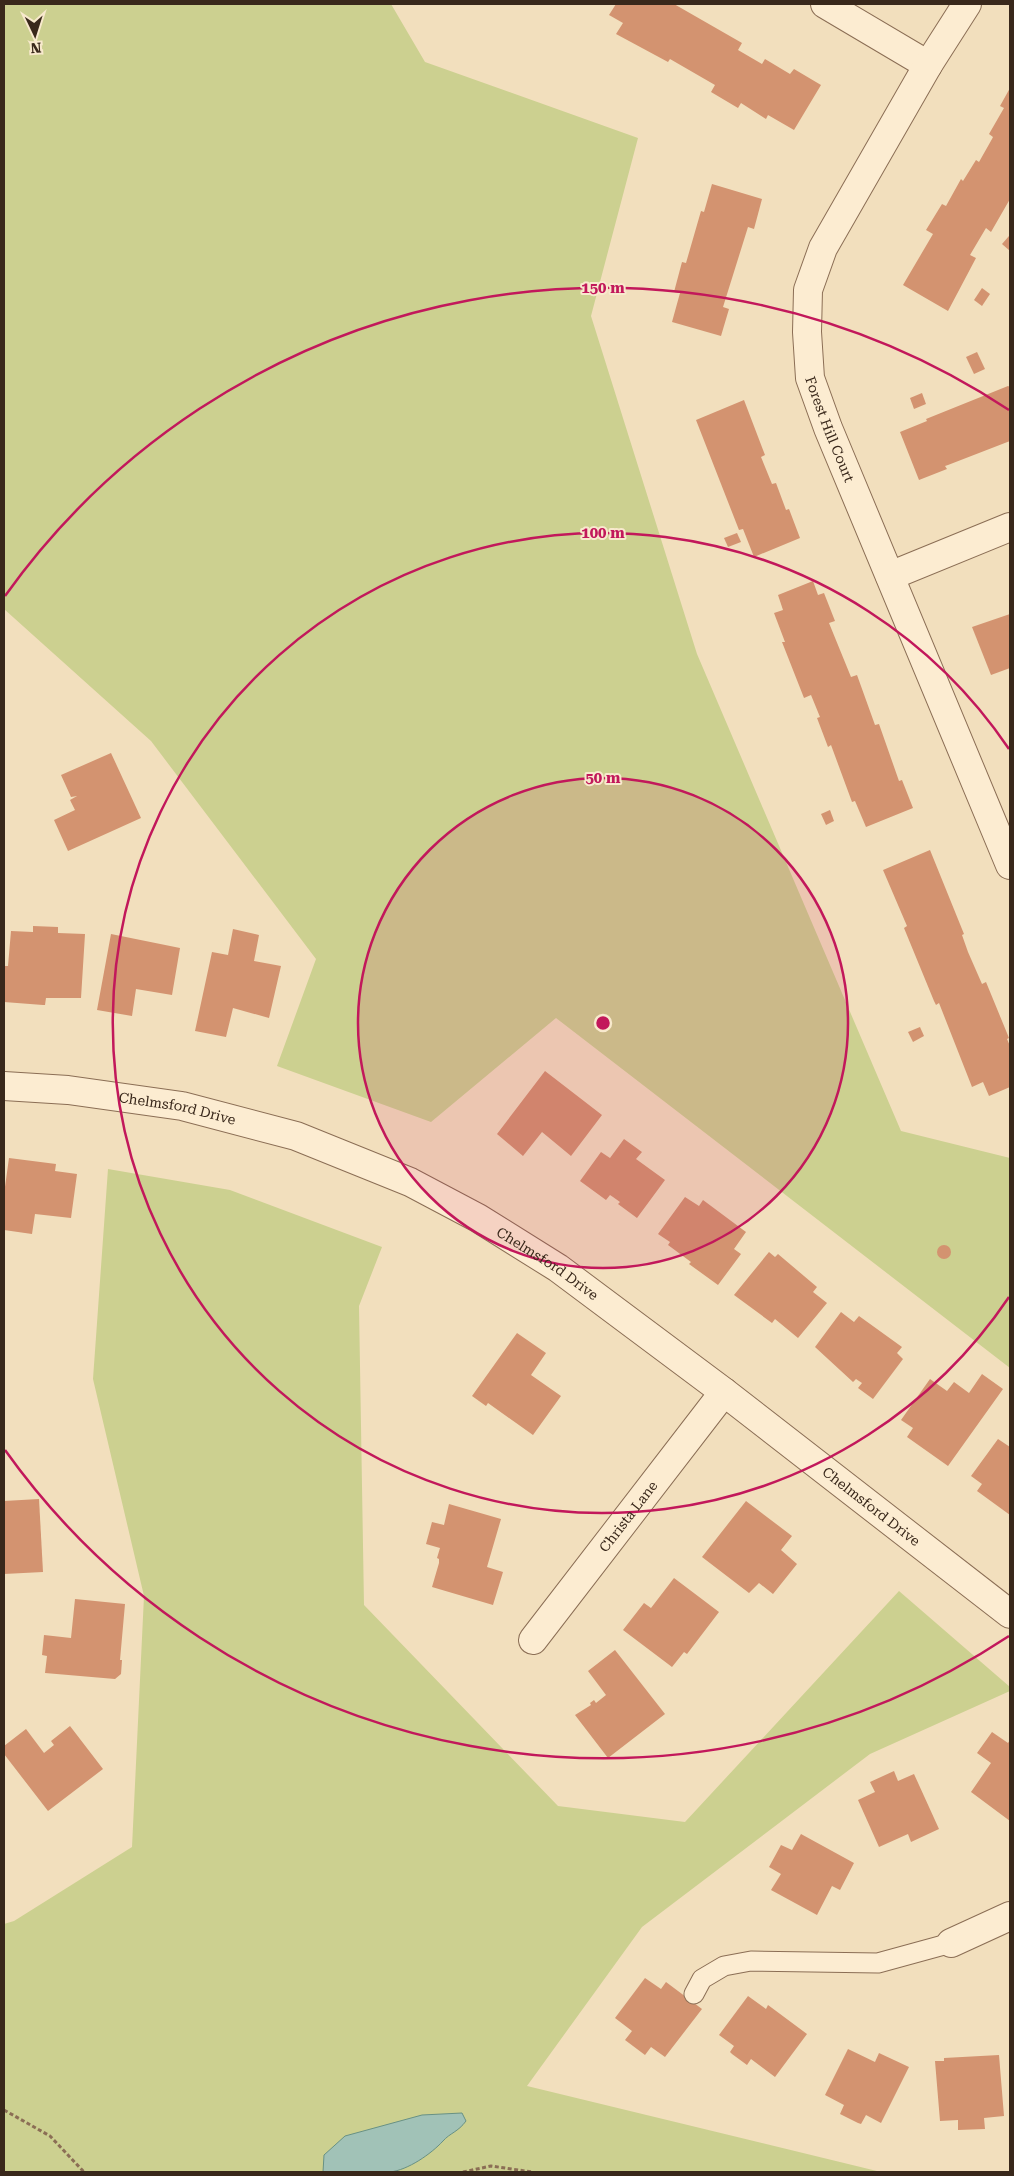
<svg xmlns="http://www.w3.org/2000/svg" width="1014" height="2176" font-family="'Roboto Serif',serif">
<style>
.green{fill:#ccd090}
.water{fill:#a1c2b7;stroke:#689184}
.building{fill:#d39370}
.lines{fill:none;stroke-linecap:round;stroke-linejoin:round}
.service-casing{stroke:#8b6e55;stroke-width:21}
.minor-casing{stroke:#8b6e55;stroke-width:30}
.path{stroke:#8b6e55;stroke-width:3;stroke-dasharray:4 2.5;stroke-linecap:butt}
.service{stroke:#fcecd1;stroke-width:19}
.minor{stroke:#fcecd1;stroke-width:28}
.ring{fill:none;stroke:#c2185b;stroke-width:2.5}
.labels{text-anchor:middle;stroke-width:4;stroke-linejoin:round;paint-order:stroke}
.street-label{font-size:14px;fill:#39281b;stroke:#f8e9cd}
.centre{fill:#c2185b;stroke:#f8e9cd;stroke-width:2.5}
.ring-label{font-size:15px;text-anchor:middle;font-weight:bold;fill:#c2185b;stroke:#f8e9cd;stroke-width:4;stroke-linejoin:round;paint-order:stroke}
</style>
<rect width="100%" height="100%" fill="#f2dfbd"/>
<g class="green">
<path d="M 4,4 L 391,4 L 425,62 L 638,138 L 591,316 L 697,654 L 901,1131 L 1010,1158 L 1010,1368 L 556,1018 L 431,1122 L 277,1066 L 316,959 L 151,741 L 4,609 Z"/>
<path d="M 108,1169 L 230,1190 L 382,1247 L 359,1306 L 364,1605 L 558,1806 L 685,1822 L 899,1591 L 1010,1687 L 1010,1691 L 870,1754 L 642,1927 L 527,2086 L 881,2172 L 4,2172 L 4,1924 L 14,1921 L 132,1847 L 144,1596 L 93,1379 Z"/>
</g>
<path class="water" d="M 462,2113 L 466,2121 C 458,2132 450,2133 443,2141 C 431,2154 408,2170 390,2172 C 369,2175 345,2172 323,2172 L 324,2155 L 345,2136 L 422,2115 Z"/>
<g class="building">
<path d="M 616,4 L 674,4 L 742,43 L 738,50 L 762,64 L 765,59 L 790,74 L 794,69 L 821,85 L 794,130 L 768,115 L 766,119 L 741,103 L 738,108 L 711,92 L 715,85 L 670,59 L 668,62 L 616,34 L 623,23 L 609,15 Z"/>
<path d="M 1010,88 L 1010,199 L 991,232 L 986,228 L 970,255 L 976,258 L 948,311 L 903,285 L 933,234 L 926,230 L 942,204 L 946,206 L 961,179 L 963,181 L 976,160 L 979,162 L 992,139 L 993,137 L 989,134 L 1004,108 L 1000,106 Z"/>
<path d="M 712,184 L 762,199 L 754,229 L 748,227 L 723,307 L 729,309 L 721,336 L 672,322 L 680,293 L 674,292 L 682,262 L 686,263 L 701,211 L 704,212 Z"/>
<path d="M 1009,236 L 1010,237 L 1010,251 L 1002,244 Z"/>
<path d="M 982,288 L 990,294 L 982,306 L 974,300 Z"/>
<path d="M 977,352 L 985,369 L 974,374 L 966,357 Z"/>
<path d="M 1008,386 L 1010,387 L 1010,441 L 948,465 L 945,466 L 947,469 L 919,480 L 900,432 L 927,421 L 926,419 Z"/>
<path d="M 922,393 L 926,404 L 914,409 L 910,398 Z"/>
<path d="M 744,400 L 765,455 L 761,457 L 772,484 L 776,483 L 786,510 L 789,509 L 800,538 L 754,557 L 743,529 L 739,530 L 696,420 Z"/>
<path d="M 737,533 L 741,542 L 728,547 L 724,538 Z"/>
<path d="M 813,581 L 818,595 L 824,593 L 835,621 L 829,623 L 851,677 L 857,675 L 875,725 L 879,724 L 899,781 L 902,780 L 913,808 L 866,827 L 855,801 L 852,802 L 831,745 L 828,747 L 817,718 L 820,717 L 811,695 L 804,698 L 782,642 L 785,642 L 774,613 L 783,610 L 778,595 Z"/>
<path d="M 1010,614 L 1010,668 L 991,675 L 972,627 Z"/>
<path d="M 111,753 L 141,818 L 68,851 L 54,820 L 75,810 L 70,800 L 77,796 L 71,797 L 61,775 Z"/>
<path d="M 830,810 L 834,821 L 826,825 L 821,814 Z"/>
<path d="M 930,850 L 964,934 L 962,935 L 968,952 L 982,984 L 986,982 L 1009,1038 L 1007,1039 L 1010,1046 L 1010,1087 L 989,1096 L 983,1082 L 972,1087 L 939,1003 L 936,1005 L 934,1001 L 904,928 L 907,926 L 883,870 Z"/>
<path d="M 33,926 L 58,927 L 58,933 L 85,934 L 81,998 L 46,998 L 45,1005 L 43,1005 L 4,1002 L 4,966 L 8,966 L 11,931 L 33,932 Z"/>
<path d="M 233,929 L 259,935 L 254,961 L 281,966 L 269,1018 L 233,1008 L 226,1037 L 195,1031 L 212,952 L 228,955 Z"/>
<path d="M 111,934 L 180,948 L 172,995 L 136,989 L 132,1016 L 97,1010 Z"/>
<path d="M 920,1027 L 924,1036 L 913,1042 L 908,1032 Z"/>
<path d="M 545,1071 L 602,1115 L 571,1156 L 542,1132 L 523,1156 L 497,1134 Z"/>
<path d="M 624,1139 L 642,1152 L 636,1159 L 665,1180 L 637,1218 L 618,1204 L 620,1202 L 613,1197 L 610,1195 L 606,1200 L 580,1181 L 601,1152 L 610,1158 Z"/>
<path d="M 9,1158 L 56,1164 L 55,1171 L 77,1174 L 71,1218 L 35,1214 L 32,1234 L 4,1230 L 4,1194 Z"/>
<path d="M 685,1197 L 699,1206 L 703,1200 L 746,1232 L 734,1249 L 741,1254 L 718,1285 L 689,1264 L 691,1262 L 668,1245 L 670,1242 L 658,1234 Z"/>
<circle cx="944" cy="1252" r="7"/>
<path d="M 769,1252 L 775,1257 L 778,1254 L 817,1287 L 813,1292 L 827,1303 L 798,1338 L 775,1319 L 772,1323 L 734,1295 Z"/>
<path d="M 841,1312 L 854,1322 L 859,1316 L 902,1347 L 897,1353 L 903,1359 L 873,1399 L 858,1388 L 862,1383 L 856,1379 L 853,1382 L 815,1347 Z"/>
<path d="M 517,1333 L 546,1353 L 531,1375 L 561,1396 L 533,1435 L 488,1403 L 486,1406 L 472,1396 Z"/>
<path d="M 982,1374 L 1003,1389 L 948,1466 L 907,1437 L 913,1428 L 901,1420 L 930,1379 L 947,1391 L 954,1382 L 969,1393 Z"/>
<path d="M 998,1439 L 1010,1447 L 1010,1515 L 977,1491 L 982,1484 L 971,1476 Z"/>
<path d="M 39,1499 L 43,1572 L 4,1574 L 4,1501 Z"/>
<path d="M 746,1501 L 792,1536 L 781,1550 L 797,1564 L 773,1594 L 759,1583 L 749,1593 L 702,1557 Z"/>
<path d="M 449,1504 L 501,1519 L 487,1567 L 503,1572 L 493,1605 L 432,1587 L 439,1563 L 439,1559 L 437,1558 L 440,1548 L 426,1544 L 432,1522 L 444,1525 Z"/>
<path d="M 674,1578 L 719,1612 L 687,1654 L 684,1652 L 672,1667 L 623,1630 L 644,1603 L 651,1608 Z"/>
<path d="M 75,1599 L 125,1604 L 120,1660 L 122,1660 L 121,1674 L 115,1679 L 45,1673 L 47,1656 L 42,1655 L 44,1635 L 71,1638 Z"/>
<path d="M 615,1650 L 665,1714 L 608,1758 L 575,1715 L 591,1705 L 590,1703 L 594,1700 L 596,1703 L 606,1695 L 588,1671 Z"/>
<path d="M 70,1726 L 103,1769 L 48,1811 L 4,1754 L 4,1746 L 26,1729 L 44,1753 L 54,1745 L 51,1741 Z"/>
<path d="M 992,1732 L 1008,1743 L 1010,1740 L 1010,1821 L 971,1792 L 991,1763 L 977,1753 Z"/>
<path d="M 894,1771 L 898,1781 L 914,1774 L 939,1829 L 911,1842 L 908,1834 L 879,1847 L 858,1800 L 875,1792 L 870,1782 Z"/>
<path d="M 801,1834 L 854,1863 L 840,1890 L 832,1886 L 817,1915 L 771,1890 L 781,1874 L 769,1867 L 781,1845 L 792,1850 Z"/>
<path d="M 645,1978 L 661,1989 L 666,1982 L 702,2009 L 665,2057 L 651,2047 L 645,2055 L 625,2040 L 632,2031 L 615,2018 Z"/>
<path d="M 748,1996 L 766,2009 L 768,2005 L 807,2034 L 775,2077 L 751,2059 L 747,2065 L 732,2054 L 730,2052 L 734,2046 L 719,2035 Z"/>
<path d="M 848,2049 L 875,2062 L 879,2053 L 909,2067 L 881,2123 L 866,2115 L 861,2124 L 858,2123 L 840,2114 L 844,2105 L 825,2095 Z"/>
<path d="M 999,2055 L 1004,2116 L 984,2118 L 985,2129 L 958,2130 L 958,2120 L 940,2121 L 935,2061 L 944,2061 L 944,2058 Z"/>
</g>
<g class="lines">
<defs>
<path id="service" d="M 694,1994 L 702,1979 L 724,1966 L 751,1961 L 878,1963 L 951,1943"/>
<g id="minor">
<path d="M 825,4 L 928,65"/>
<path id="s1" d="M 967,4 L 928,65 L 823,248 L 808,290 L 807,332 L 810,378 L 828,428 L 1010,865"/>
<path d="M 890,576 L 1010,527"/>
<path id="s2" d="M 4,1086 L 68,1090 L 182,1106 L 296,1136 L 410,1182 L 478,1218 L 558,1268 L 724,1392 L 1010,1614"/>
<path id="s3" d="M 533,1640 L 724,1392"/>
<path d="M 951,1943 L 1010,1916"/>
</g>
</defs>
<use href="#service" class="service-casing"/>
<use href="#minor" class="minor-casing"/>
<g class="path">
<path d="M 4,2110 L 50,2136 L 84,2172"/>
<path d="M 463,2172 L 491,2166 L 532,2172"/>
</g>
<use href="#service" class="service"/>
<use href="#minor" class="minor"/>
</g>
<circle cx="603" cy="1023" r="245" fill="#c2185b" fill-opacity=".12"/>
<g class="ring">
<circle cx="603" cy="1023" r="245"/>
<path d="M1009 1297A490 490 0 1 1 1009 749"/>
<path d="M1009 1636A735 735 0 0 1 5 1450M5 596A735 735 0 0 1 1009 410"/>
</g>
<g class="labels">
<g class="street-label">
<text dy="5" stroke="none"><textPath href="#s1" startOffset="471">Forest Hill Court</textPath></text>
<text dy="5" stroke="none"><textPath href="#s2" startOffset="175">Chelmsford Drive</textPath></text>
<text dy="5" stroke="none"><textPath href="#s2" startOffset="580">Chelmsford Drive</textPath></text>
<text dy="5" stroke="none"><textPath href="#s2" startOffset="985">Chelmsford Drive</textPath></text>
<text dy="5" stroke="none"><textPath href="#s3" startOffset="156">Christa Lane</textPath></text>
</g>
</g>
<circle cx="603" cy="1023" r="8" class="centre"/>
<g class="ring-label">
<text x="603" y="293">150 m</text>
<text x="603" y="538">100 m</text>
<text x="603" y="783">50 m</text>
</g>
<rect width="1014" height="2176" fill="none" stroke="#39281b" stroke-width="10"/>
<g transform="translate(35 35) rotate(176)" stroke="#f8e9cd" stroke-width="4" paint-order="stroke">
<path d="M0-4L9 19L0 12L-9 19Z" fill="#39281b"/>
<text y="-8" font-size="14" font-weight="bold" text-anchor="middle" fill="#39281b">N</text>
</g>
</svg>
